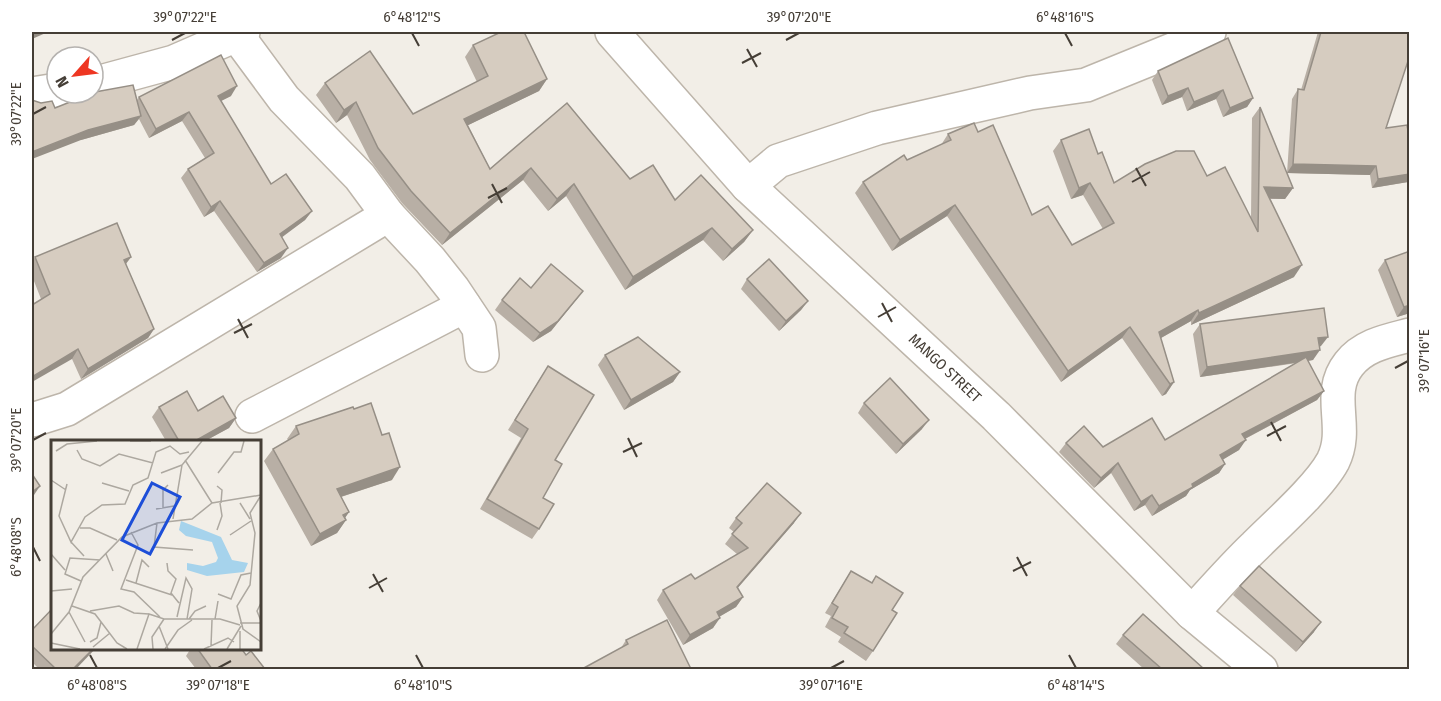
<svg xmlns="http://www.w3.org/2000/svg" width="1441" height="701" font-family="'Fira Sans Condensed',sans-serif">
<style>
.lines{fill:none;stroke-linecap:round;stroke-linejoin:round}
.minor-casing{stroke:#bdb5aa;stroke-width:36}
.minor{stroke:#fff;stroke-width:33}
.wall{fill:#b8afa5}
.shaded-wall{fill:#968f86}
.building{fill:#d6ccc0;stroke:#968f86;stroke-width:1.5}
.ticks{fill:none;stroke:#453e36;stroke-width:2}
.labels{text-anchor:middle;stroke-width:5;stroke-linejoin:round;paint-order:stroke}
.street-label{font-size:15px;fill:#453e36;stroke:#fff}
.inset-road{fill:none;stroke:#ada8a0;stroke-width:1.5}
.view{fill:#1d4ed8;fill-opacity:0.15;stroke:#1d4ed8;stroke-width:3}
.inset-edge{fill:none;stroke:#453e36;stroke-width:3}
.neatline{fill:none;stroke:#453e36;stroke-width:2}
.ticks-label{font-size:15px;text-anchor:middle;fill:#453e36}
</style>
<rect width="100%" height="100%" fill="#f2eee7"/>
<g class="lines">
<defs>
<g id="minor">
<path d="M 612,32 L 748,186 L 996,416 L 1192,613 L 1261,670"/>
<path d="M 236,34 L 284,99 L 360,177 L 388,215 L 430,260 L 453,289 L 479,328 L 482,355"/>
<path d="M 93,84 L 174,62 L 243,32"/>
<path d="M 32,94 L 57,90"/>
<path d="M 748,186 L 778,161 L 877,128 L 1030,93 L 1086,85 L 1177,48 L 1209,32"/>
<path d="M 252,416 L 464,306"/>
<path d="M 32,420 L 67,409 L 388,215"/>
<path d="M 1192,613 C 1213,590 1233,567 1255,546 C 1277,524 1319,487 1333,461 C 1350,427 1325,394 1349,364 C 1364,345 1387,341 1410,335"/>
</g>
</defs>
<use href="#minor" class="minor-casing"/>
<use href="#minor" class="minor"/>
</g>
<g class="wall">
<path d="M 1318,32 L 1410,32 L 1410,65 L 1407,64 L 1386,128 L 1410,141 L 1410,180 L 1408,182 L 1372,188 L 1370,175 L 1287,173 L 1293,188 L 1285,199 L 1270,199 L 1294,277 L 1191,325 L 1191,321 L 1161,338 L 1174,382 L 1166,394 L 1162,396 L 1122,338 L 1061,382 L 947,216 L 892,251 L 855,193 L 863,182 L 907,160 L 941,145 L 948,134 L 978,132 L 1032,215 L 1072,245 L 1103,229 L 1083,195 L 1071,199 L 1053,151 L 1061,140 L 1098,154 L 1114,183 L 1207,176 L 1251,218 L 1252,118 L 1260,107 L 1287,173 L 1292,99 L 1298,89 L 1301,90 Z"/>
<path d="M 473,45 L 547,79 L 539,91 L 468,125 L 490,169 L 567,103 L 630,179 L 675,200 L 753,230 L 744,242 L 723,261 L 703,240 L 625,290 L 566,196 L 548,211 L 523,180 L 442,245 L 402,203 L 370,160 L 347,115 L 336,123 L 316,95 L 325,83 L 413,114 L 477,82 L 465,57 Z"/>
<path d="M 1158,71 L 1253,98 L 1247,107 L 1223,117 L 1216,99 L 1187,111 L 1182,97 L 1162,105 L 1152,80 Z"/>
<path d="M 231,96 L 221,101 L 271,184 L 312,211 L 305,220 L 281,237 L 281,258 L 257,272 L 214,211 L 204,217 L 181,178 L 188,169 L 205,158 L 182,121 L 149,138 L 139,119 L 134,125 L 81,140 L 55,108 L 137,100 L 139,97 Z"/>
<path d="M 1410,251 L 1410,313 L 1397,317 L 1378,270 L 1385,260 Z"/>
<path d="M 35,257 L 131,257 L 126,264 L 154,329 L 148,338 L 81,379 L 72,359 L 41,299 L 32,276 L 32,262 Z"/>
<path d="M 747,279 L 808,301 L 801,310 L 779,331 L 741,289 Z"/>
<path d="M 531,288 L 583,291 L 576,300 L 551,331 L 533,342 L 495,310 L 502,300 Z"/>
<path d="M 1200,324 L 1321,346 L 1319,347 L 1313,360 L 1308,361 L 1324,391 L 1317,400 L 1245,439 L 1239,450 L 1223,459 L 1225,464 L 1219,473 L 1190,490 L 1186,496 L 1152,516 L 1145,505 L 1134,511 L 1111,473 L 1094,488 L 1059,452 L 1066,443 L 1103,447 L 1165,440 L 1297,363 L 1200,377 L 1193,334 Z"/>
<path d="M 605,355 L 680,372 L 673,382 L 624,410 L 598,365 Z"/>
<path d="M 548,366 L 555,460 L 543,498 L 539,529 L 532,539 L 480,509 L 521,438 L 508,430 Z"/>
<path d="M 864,403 L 922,429 L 896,454 L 858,413 Z"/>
<path d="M 159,407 L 198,411 L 236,418 L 229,428 L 205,441 L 166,441 L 152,417 Z"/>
<path d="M 296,426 L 392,480 L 341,497 L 349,512 L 345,518 L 346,520 L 337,533 L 311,546 L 264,461 L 273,449 L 288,440 L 287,439 Z"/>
<path d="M 736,518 L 794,523 L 737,588 L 743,597 L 736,607 L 719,617 L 713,628 L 683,645 L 657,600 L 663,590 L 695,579 L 737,554 L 725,544 L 734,532 L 729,528 Z"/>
<path d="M 851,571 L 871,583 L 876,576 L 892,610 L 873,651 L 866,661 L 838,642 L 841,637 L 825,627 L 831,616 L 825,613 Z"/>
<path d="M 1240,586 L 1314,632 L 1296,652 L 1233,595 Z"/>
<path d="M 32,630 L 76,669 L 39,669 L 32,662 Z"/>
<path d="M 1123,635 L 1204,669 L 1144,669 L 1116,644 Z"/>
<path d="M 626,640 L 691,669 L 621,648 Z"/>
<path d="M 191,648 L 241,648 L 246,655 L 265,669 L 196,669 L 186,656 Z"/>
</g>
<g class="shaded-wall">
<path d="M 34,32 L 48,32 L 32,39 L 32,33 Z"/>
<path d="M 547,79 L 539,91 L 456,131 L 464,119 Z"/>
<path d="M 237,86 L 231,96 L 211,106 L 218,96 Z"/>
<path d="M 1188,88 L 1182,97 L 1162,105 L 1168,96 Z"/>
<path d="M 1223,90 L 1216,99 L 1187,111 L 1194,102 Z"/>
<path d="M 1253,98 L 1247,107 L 1223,117 L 1230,108 Z"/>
<path d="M 356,102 L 347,115 L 336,123 L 344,110 Z"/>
<path d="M 189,112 L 182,121 L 149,138 L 156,129 Z"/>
<path d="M 141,116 L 134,125 L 81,140 L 32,159 L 32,152 L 88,130 Z"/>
<path d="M 1293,164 L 1376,166 L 1370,175 L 1287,173 Z"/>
<path d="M 531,168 L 523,180 L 442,245 L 450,233 Z"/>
<path d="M 1410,174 L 1410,180 L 1408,182 L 1372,188 L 1378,179 Z"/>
<path d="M 1090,183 L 1083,195 L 1071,199 L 1079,188 Z"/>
<path d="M 574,184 L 566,196 L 548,211 L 557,199 Z"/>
<path d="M 1264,187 L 1293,188 L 1285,199 L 1259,198 Z"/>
<path d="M 220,201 L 214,211 L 204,217 L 211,207 Z"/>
<path d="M 955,205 L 947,216 L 892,251 L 900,240 Z"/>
<path d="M 312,211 L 305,220 L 273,244 L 280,234 Z"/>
<path d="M 712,228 L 703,240 L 625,290 L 633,277 Z"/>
<path d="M 753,230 L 744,242 L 723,261 L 732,249 Z"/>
<path d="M 288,248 L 281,258 L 257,272 L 264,263 Z"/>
<path d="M 131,257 L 124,266 L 124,260 Z"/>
<path d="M 1302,265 L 1294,277 L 1191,325 L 1199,313 Z"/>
<path d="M 583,291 L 576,300 L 551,331 L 533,342 L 540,333 Z"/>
<path d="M 808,301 L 801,310 L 779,331 L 786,321 Z"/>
<path d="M 1410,305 L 1410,313 L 1397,317 L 1404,307 Z"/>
<path d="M 1198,310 L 1191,321 L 1152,343 L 1159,332 Z"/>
<path d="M 1130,327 L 1122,338 L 1061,382 L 1068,371 Z"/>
<path d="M 154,329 L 148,338 L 81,379 L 88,369 Z"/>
<path d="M 1328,337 L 1321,346 L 1311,348 L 1318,338 Z"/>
<path d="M 78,349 L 72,359 L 32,382 L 32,377 Z"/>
<path d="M 1320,350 L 1313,360 L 1200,377 L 1207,367 Z"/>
<path d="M 680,372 L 673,382 L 624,410 L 631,400 Z"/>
<path d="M 1174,382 L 1166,394 L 1162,396 L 1170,384 Z"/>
<path d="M 1324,391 L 1317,400 L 1235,444 L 1242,434 Z"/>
<path d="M 236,418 L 229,428 L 205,441 L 195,441 Z"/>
<path d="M 929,420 L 922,429 L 896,454 L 903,444 Z"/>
<path d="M 1246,440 L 1239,450 L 1214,465 L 1220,455 Z"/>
<path d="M 1118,463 L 1111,473 L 1094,488 L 1101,478 Z"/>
<path d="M 1225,464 L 1219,473 L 1190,490 L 1186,496 L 1152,516 L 1159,506 L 1192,484 Z"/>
<path d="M 400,467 L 392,480 L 328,501 L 337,489 Z"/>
<path d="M 40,486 L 34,495 L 32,497 L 32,492 Z"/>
<path d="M 1152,495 L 1145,505 L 1134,511 L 1141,502 Z"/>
<path d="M 349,512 L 342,522 L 346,520 L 337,533 L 311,546 L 320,534 L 343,515 Z"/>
<path d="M 801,513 L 794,523 L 730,597 L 737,587 Z"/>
<path d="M 743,597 L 736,607 L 710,622 L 717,612 Z"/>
<path d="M 720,618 L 713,628 L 683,645 L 690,635 Z"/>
<path d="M 1321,622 L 1314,632 L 1296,652 L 1303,642 Z"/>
<path d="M 94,648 L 96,648 L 76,669 L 73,669 Z"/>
</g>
<g class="building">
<path d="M 501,32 L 524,32 L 547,79 L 464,119 L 490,169 L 567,103 L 630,179 L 653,165 L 675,200 L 701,175 L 753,230 L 732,249 L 712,228 L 633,277 L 574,184 L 557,199 L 531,168 L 450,233 L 411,191 L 378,148 L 356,102 L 344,110 L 325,83 L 370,51 L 413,114 L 488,76 L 473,45 Z"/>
<path d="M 1321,32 L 1410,32 L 1410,55 L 1386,128 L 1407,125 L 1410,141 L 1410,174 L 1378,179 L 1376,166 L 1293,164 L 1298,89 L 1304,90 Z"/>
<path d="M 1228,38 L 1253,98 L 1230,108 L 1223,90 L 1194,102 L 1188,88 L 1168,96 L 1158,71 Z"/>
<path d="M 221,55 L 237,86 L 218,96 L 271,184 L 286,174 L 312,211 L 280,234 L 288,248 L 264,263 L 220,201 L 211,207 L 188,169 L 214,153 L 189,112 L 156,129 L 139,97 Z"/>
<path d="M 133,85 L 141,116 L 88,130 L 32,152 L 32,100 L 41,103 L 52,101 L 55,108 L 95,92 Z"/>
<path d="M 1260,107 L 1293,188 L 1264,187 L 1302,265 L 1199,313 L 1198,310 L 1159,332 L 1174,382 L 1170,384 L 1130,327 L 1068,371 L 955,205 L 900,240 L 863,182 L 904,155 L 907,160 L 951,140 L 948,134 L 974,123 L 978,132 L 993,125 L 1032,215 L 1048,206 L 1072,245 L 1114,223 L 1090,183 L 1079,188 L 1061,140 L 1089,129 L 1098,154 L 1102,152 L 1114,183 L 1145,164 L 1176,151 L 1194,151 L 1207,176 L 1225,167 L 1258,232 Z"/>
<path d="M 117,223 L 131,257 L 124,260 L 154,329 L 88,369 L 78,349 L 32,377 L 32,305 L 50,294 L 35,257 Z"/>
<path d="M 1410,251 L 1410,305 L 1404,307 L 1385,260 Z"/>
<path d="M 769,259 L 808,301 L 786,321 L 747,279 Z"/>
<path d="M 551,264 L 583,291 L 558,321 L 540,333 L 502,300 L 520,278 L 531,288 Z"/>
<path d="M 1324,308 L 1328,337 L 1318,338 L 1320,350 L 1207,367 L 1200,324 Z"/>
<path d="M 638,337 L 680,372 L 631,400 L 605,355 Z"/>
<path d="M 1306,357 L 1324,391 L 1242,434 L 1246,440 L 1220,455 L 1225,464 L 1192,484 L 1193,487 L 1159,506 L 1152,495 L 1141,502 L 1118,463 L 1101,478 L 1066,443 L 1084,426 L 1103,447 L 1152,418 L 1165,440 Z"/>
<path d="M 548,366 L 594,395 L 555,460 L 562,464 L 543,498 L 554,504 L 539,529 L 487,499 L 528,429 L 515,420 Z"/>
<path d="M 890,378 L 929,420 L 903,444 L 864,403 Z"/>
<path d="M 187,391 L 198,411 L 223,396 L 236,418 L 195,441 L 179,441 L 159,407 Z"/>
<path d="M 371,403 L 382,435 L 389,433 L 400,467 L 337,489 L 349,512 L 343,515 L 346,520 L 320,534 L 273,449 L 299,434 L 296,426 L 353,407 L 354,409 Z"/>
<path d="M 32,474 L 40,486 L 32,492 Z"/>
<path d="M 767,483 L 801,513 L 737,587 L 743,597 L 717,612 L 720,618 L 690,635 L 663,590 L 691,574 L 695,579 L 748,548 L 732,534 L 742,523 L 736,518 Z"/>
<path d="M 1259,566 L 1321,622 L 1303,642 L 1240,586 Z"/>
<path d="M 851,571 L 872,583 L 876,576 L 903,593 L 892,610 L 897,613 L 873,651 L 844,633 L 848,627 L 832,618 L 838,607 L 832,603 Z"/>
<path d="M 52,609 L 52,648 L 94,648 L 73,669 L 56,669 L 32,646 L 32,630 Z"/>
<path d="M 1143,614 L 1204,669 L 1162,669 L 1123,635 Z"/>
<path d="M 667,620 L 691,669 L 582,669 L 628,644 L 626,640 Z"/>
<path d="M 197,648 L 241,648 L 246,655 L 251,651 L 265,669 L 212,669 Z"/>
</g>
<path class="ticks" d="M 412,33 L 419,46M 1065,33 L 1072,46M 172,40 L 185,33M 786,40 L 799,33M 747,49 L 757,67M 742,63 L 761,53M 33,114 L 46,107M 1136,168 L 1146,186M 1132,182 L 1150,172M 492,184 L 502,203M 488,198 L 507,188M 882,303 L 892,322M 878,317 L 896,307M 238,319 L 248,338M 234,333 L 252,324M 1395,368 L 1408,361M 1271,422 L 1281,441M 1267,436 L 1286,426M 628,438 L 637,457M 33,440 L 46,433M 623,452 L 642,443M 33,547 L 40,561M 1017,557 L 1027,576M 1013,571 L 1031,562M 373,574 L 383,592M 369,588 L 387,578M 90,655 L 97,668M 416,655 L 423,668M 1069,655 L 1076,668M 218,668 L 231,661M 831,668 L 844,661"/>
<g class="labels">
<g class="street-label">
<text transform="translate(945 368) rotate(43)" y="5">MANGO STREET</text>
</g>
</g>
<g transform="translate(51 440)">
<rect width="210" height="210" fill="#f2eee7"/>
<path d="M 130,81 L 170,97 L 181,120 L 197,123 L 193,132 L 156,136 L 136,130 L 136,123 L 152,126 L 165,122 L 167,118 L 161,102 L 135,96 L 128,90 Z" fill="#a6d3ec"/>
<path class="inset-road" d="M 79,1 L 100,1M 26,10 L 31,19 L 49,26 L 68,14 L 102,23M 5,11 L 16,4 L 46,1M 134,20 L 161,63M 110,33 L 131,25M 167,33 L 183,12 L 190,12 L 193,1M 0,40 L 15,50M 51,43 L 78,51M 16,44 L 8,76 L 20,102 L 34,77 L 51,65 L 74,64 L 82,45 L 97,38 L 105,12 L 119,6 L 129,14 L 138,12M 166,46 L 171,50 L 170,63M 209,57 L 199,73 L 204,93 L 199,145 L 186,166 L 192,189 L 210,202M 189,63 L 199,79M 112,68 L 112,50 L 117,45M 105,69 L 123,66M 122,79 L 131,25 L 151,1M 106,83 L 103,107 L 142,110M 29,88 L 39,88 L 66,100M 166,90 L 171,76 L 169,63M 80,92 L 87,105 L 70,149 L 83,152 L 109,177M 179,95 L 200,81M 20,102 L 33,116M 0,114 L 14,130M 55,114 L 62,131M 116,123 L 117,131 L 125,139 L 120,153 L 128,163M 75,140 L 121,155M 30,141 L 14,134 L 19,118 L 49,120M 85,143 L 91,120 L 98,127M 0,151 L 21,149M 167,154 L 180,159 L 190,135 L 200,133M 210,163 L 206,171 L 210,181M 21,166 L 44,174 L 66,203 L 76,209M 39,171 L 68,166 L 83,173 L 98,174M 18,172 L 34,202M 126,177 L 135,138 L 141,149 L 136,179M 138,179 L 144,171 L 155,166M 164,179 L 167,161M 189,183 L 210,183M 108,186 L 117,209M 0,194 L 18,172 L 32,137 L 71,97 L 106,83 L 141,79 L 161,63 L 210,55M 39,202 L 46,198 L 50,182M 0,203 L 29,209M 160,206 L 161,180M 42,207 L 59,193M 86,209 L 98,174 L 113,179 L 169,179 L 189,185M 102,209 L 101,197 L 113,179M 114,209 L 127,190 L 141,180M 153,209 L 177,198 L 183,202M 176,209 L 190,186M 189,209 L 189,191"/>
<path class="view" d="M 101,43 L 129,57 L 99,114 L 71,100 Z"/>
<rect width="210" height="210" class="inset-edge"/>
</g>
<rect width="1441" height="701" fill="none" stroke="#ffffff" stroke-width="66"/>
<g transform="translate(75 75) rotate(242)"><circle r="28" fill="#ffffff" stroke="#b5b2af" stroke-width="1.5"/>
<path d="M0-4.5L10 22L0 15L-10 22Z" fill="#ee3622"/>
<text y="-9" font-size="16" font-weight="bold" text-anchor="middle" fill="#453e36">N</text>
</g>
<rect x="33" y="33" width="1375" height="635" class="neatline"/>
<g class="ticks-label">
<text x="185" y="22">39°07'22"E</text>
<text x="412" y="22">6°48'12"S</text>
<text x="799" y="22">39°07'20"E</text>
<text x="1065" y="22">6°48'16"S</text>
<text transform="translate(16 114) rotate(-90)" y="5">39°07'22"E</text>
<text transform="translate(1424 361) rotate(-90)" y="5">39°07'16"E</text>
<text transform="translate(16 440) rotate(-90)" y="5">39°07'20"E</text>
<text transform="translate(16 547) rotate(-90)" y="5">6°48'08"S</text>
<text x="97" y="690">6°48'08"S</text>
<text x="218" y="690">39°07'18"E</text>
<text x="423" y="690">6°48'10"S</text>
<text x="831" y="690">39°07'16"E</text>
<text x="1076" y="690">6°48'14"S</text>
</g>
</svg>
